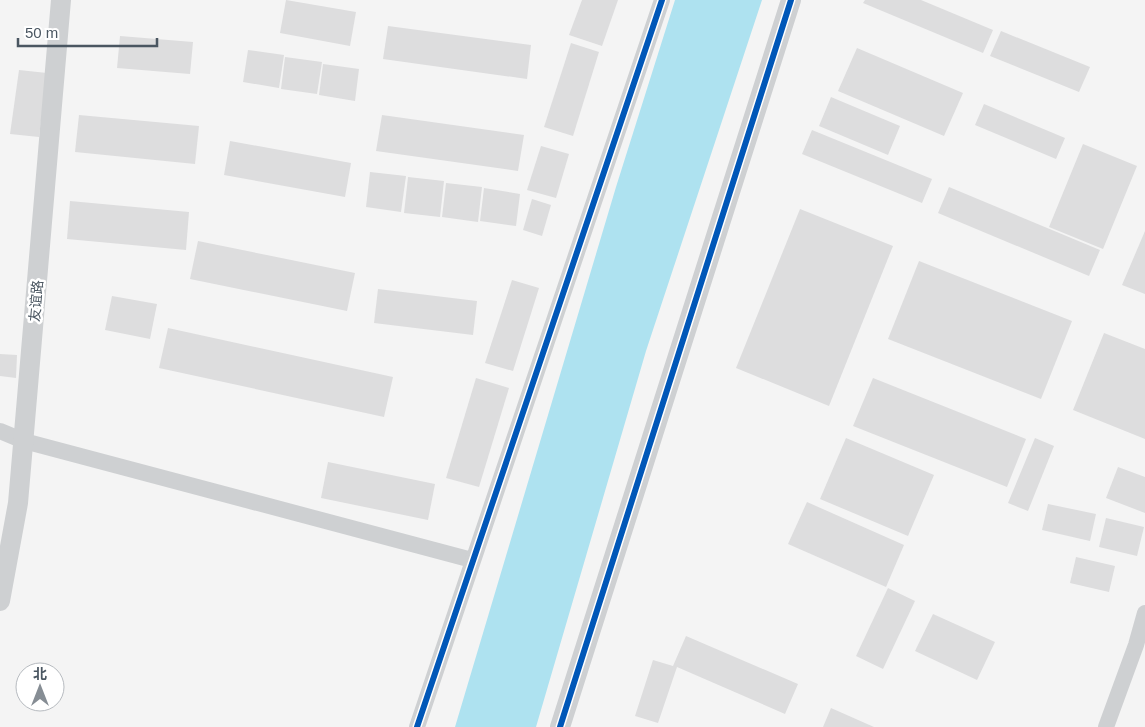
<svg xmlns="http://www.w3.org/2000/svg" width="1145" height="727" font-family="Helvetica,'Noto Sans SC',sans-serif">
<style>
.water{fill:#aee2f0}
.building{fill:#ddddde}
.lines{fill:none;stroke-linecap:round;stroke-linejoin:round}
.minor{stroke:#ced0d2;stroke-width:16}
.tertiary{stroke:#ced0d2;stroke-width:20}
.cycleway-casing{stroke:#fff;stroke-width:9}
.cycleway{stroke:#0057b8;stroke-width:6}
.labels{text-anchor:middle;stroke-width:5;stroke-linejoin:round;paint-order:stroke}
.street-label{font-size:14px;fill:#4a5661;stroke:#fff}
</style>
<rect width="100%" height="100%" fill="#f4f4f4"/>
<path class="water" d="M 675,0 L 762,0 L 646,351 L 536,727 L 455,727 L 616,187 Z"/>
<g class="building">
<path d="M 286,0 L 356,12 L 350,46 L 280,33 Z"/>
<path d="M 582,0 L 618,0 L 602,46 L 569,35 Z"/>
<path d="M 865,0 L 921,0 L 993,30 L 983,53 L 863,3 Z"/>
<path d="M 388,26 L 531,45 L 527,79 L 383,59 Z"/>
<path d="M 1001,31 L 1090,67 L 1079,92 L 990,56 Z"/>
<path d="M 120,36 L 193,42 L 190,74 L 117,68 Z"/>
<path d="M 571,43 L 599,52 L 573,136 L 544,127 Z"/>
<path d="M 857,48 L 963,93 L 944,136 L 838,91 Z"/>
<path d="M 248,50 L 284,55 L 279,88 L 243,82 Z"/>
<path d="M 285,57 L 322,62 L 317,94 L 281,89 Z"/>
<path d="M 323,64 L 359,69 L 355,101 L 319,95 Z"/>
<path d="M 19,70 L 47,73 L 39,137 L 10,134 Z"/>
<path d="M 831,97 L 900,126 L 888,155 L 819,126 Z"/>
<path d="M 984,104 L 1065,138 L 1056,159 L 975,125 Z"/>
<path d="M 79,115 L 199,126 L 195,164 L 75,152 Z"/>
<path d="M 382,115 L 524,135 L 518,171 L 376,151 Z"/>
<path d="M 812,130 L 932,179 L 922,203 L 802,154 Z"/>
<path d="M 230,141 L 351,163 L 345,197 L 224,175 Z"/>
<path d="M 1083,144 L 1137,166 L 1103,249 L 1049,227 Z"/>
<path d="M 541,146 L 569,154 L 556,198 L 527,190 Z"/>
<path d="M 370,172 L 406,176 L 401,212 L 366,207 Z"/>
<path d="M 408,177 L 444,181 L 440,217 L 404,213 Z"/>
<path d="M 446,183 L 482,187 L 478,222 L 442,217 Z"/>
<path d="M 949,187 L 1100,250 L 1089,276 L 938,213 Z"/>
<path d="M 484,188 L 520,194 L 516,226 L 480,221 Z"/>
<path d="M 532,199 L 551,205 L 542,236 L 523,230 Z"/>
<path d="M 70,201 L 189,212 L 186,250 L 67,239 Z"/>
<path d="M 800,209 L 893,246 L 829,406 L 736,368 Z"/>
<path d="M 1145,231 L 1145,294 L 1122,285 Z"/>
<path d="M 198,241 L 355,273 L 347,311 L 190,279 Z"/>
<path d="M 919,261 L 1072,321 L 1041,399 L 888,339 Z"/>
<path d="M 512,280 L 539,288 L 513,371 L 485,363 Z"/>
<path d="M 378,289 L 477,301 L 473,335 L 374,323 Z"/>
<path d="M 112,296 L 157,304 L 150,339 L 105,330 Z"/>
<path d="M 168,328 L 393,377 L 384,417 L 159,368 Z"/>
<path d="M 1104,333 L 1145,349 L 1145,439 L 1073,410 Z"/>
<path d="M 0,354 L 17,355 L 16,378 L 0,376 Z"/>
<path d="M 476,378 L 509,388 L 479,487 L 446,478 Z"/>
<path d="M 873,378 L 1026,439 L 1007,487 L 853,426 Z"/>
<path d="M 846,438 L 934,475 L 908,536 L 820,499 Z"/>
<path d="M 1035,438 L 1054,446 L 1028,511 L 1008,503 Z"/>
<path d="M 328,462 L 435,484 L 428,520 L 321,498 Z"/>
<path d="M 1118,467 L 1145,477 L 1145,513 L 1106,498 Z"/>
<path d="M 807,502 L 904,545 L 886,587 L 788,544 Z"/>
<path d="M 1048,504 L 1096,514 L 1090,541 L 1042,530 Z"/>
<path d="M 1106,518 L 1144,527 L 1137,556 L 1099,547 Z"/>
<path d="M 1076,557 L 1115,566 L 1109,592 L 1070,583 Z"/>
<path d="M 888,588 L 915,601 L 883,669 L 856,656 Z"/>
<path d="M 933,614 L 995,642 L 977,680 L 915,651 Z"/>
<path d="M 686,636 L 798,684 L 785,714 L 677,667 L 658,723 L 635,716 L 653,660 L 673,666 Z"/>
<path d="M 831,708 L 874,727 L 823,727 Z"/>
</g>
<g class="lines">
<g class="minor">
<path d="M 0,431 L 24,441 L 472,560"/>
<path d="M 417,727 L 662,0"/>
<path d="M 1106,727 L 1136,645 L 1145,613"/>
</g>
<g class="tertiary">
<path d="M 0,601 L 18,503 L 61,0"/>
<path d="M 560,727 L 791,0"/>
</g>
<defs>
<g id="cycleway">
<path d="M 417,727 L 662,0"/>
<path d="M 560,727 L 791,0"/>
</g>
</defs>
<use href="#cycleway" class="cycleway-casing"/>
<use href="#cycleway" class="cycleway"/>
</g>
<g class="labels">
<g class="street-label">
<text transform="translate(36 301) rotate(-85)" y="5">友谊路</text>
</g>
</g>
<g transform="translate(40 687)"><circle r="24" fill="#ffffff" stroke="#b7bbc0"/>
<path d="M0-4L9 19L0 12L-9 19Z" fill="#868d94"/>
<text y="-8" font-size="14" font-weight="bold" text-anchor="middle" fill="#4a5661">北</text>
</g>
<path d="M18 38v8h139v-8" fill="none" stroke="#4a5661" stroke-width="2.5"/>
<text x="25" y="38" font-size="15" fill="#4a5661" stroke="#ffffff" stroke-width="4" paint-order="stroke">50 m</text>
</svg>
